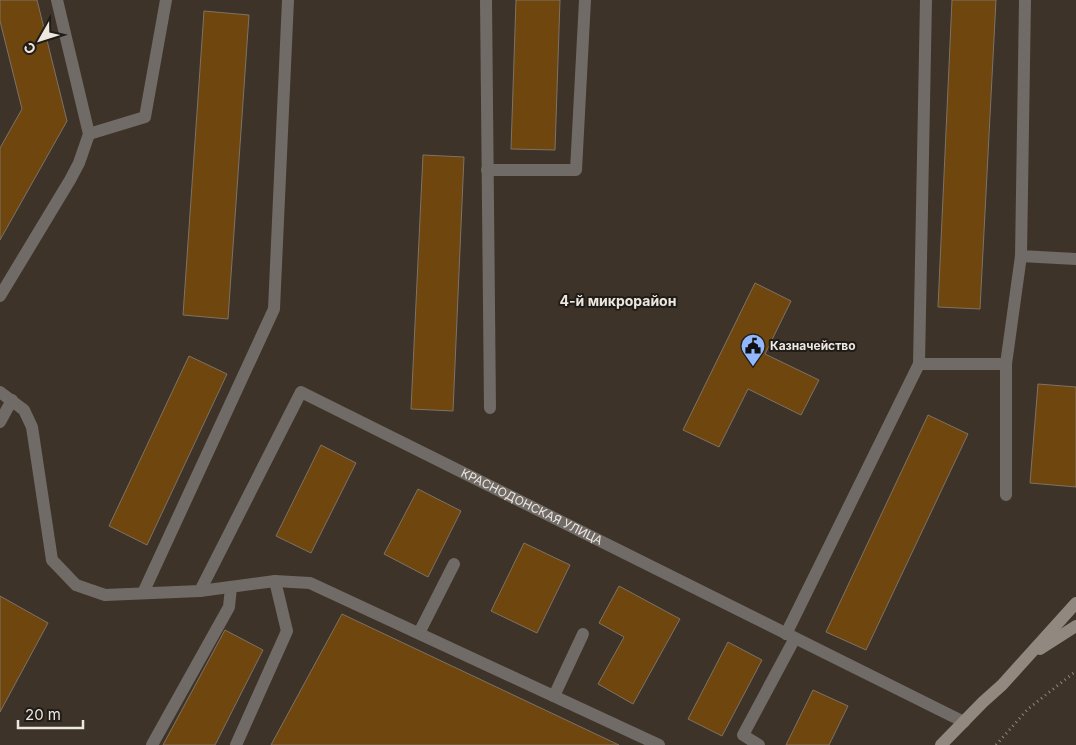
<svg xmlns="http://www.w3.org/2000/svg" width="1076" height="745" font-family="Inter,sans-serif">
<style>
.building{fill:#6f460d;stroke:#7e7266}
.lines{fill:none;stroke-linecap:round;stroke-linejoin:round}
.path{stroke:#91887f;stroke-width:3;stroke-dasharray:1 4;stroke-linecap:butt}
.lane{stroke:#706b66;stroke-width:12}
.street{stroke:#706b66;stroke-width:12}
.secondary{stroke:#918980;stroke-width:12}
.labels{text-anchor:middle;stroke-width:4;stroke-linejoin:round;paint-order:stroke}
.poi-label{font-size:12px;font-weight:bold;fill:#eee7e0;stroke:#201c17;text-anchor:start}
.street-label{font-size:12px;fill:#eee7e0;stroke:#201c17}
.neighbourhood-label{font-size:14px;font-weight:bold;fill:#eee7e0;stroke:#201c17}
</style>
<rect width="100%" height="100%" fill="#3d3328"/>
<g class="building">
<path d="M 0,0 L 37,0 L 67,121 L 0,240 L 0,148 L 22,109 L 0,21 Z"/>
<path d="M 516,0 L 560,0 L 555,150 L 511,149 Z"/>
<path d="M 952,0 L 996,0 L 980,309 L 938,307 Z"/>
<path d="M 204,11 L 249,15 L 228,319 L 183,315 Z"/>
<path d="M 423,155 L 464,157 L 453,411 L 411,409 Z"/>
<path d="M 755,283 L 791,301 L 765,354 L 819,380 L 801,415 L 748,389 L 719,447 L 683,430 Z"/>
<path d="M 189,356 L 227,374 L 147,545 L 109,526 Z"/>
<path d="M 1038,384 L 1076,387 L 1076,487 L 1030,483 Z"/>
<path d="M 928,415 L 968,434 L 866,650 L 826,632 Z"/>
<path d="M 321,445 L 356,463 L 311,553 L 276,536 Z"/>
<path d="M 418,489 L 461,511 L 428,577 L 384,554 Z"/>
<path d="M 524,543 L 570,565 L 537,633 L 491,611 Z"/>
<path d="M 619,586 L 680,619 L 633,704 L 598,684 L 624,637 L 599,623 Z"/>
<path d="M 0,596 L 48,623 L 0,712 Z"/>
<path d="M 342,614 L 619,745 L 271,745 Z"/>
<path d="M 225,630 L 263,650 L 215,745 L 163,745 Z"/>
<path d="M 728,642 L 762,660 L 722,736 L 688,719 Z"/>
<path d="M 813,690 L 848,706 L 829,745 L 786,745 Z"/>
</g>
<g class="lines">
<path class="path" d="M 996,745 L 1028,709 L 1076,671"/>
<g class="lane">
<path d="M 486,0 L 490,408"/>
<path d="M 1025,0 L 1021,256 L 1076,259"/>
<path d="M 89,134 L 145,117 L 166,0"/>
<path d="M 487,170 L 576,170 L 585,0"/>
<path d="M 0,296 L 70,180 L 79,163 L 89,134 L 57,0"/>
<path d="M 919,364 L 1006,364"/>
<path d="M 0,422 L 12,400"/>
<path d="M 1006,495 L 1006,364 L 1021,256"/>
<path id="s1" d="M 200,591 L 301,392 L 964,722"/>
<path d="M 143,593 L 274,309 L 288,0"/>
<path d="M 419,633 L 454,564"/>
<path d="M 786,634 L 919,364 L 926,0"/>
<path d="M 554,696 L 583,634"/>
<path d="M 152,745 L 229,607 L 231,587"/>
<path d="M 236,745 L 287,631 L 275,581"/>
<path d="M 759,745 L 743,735 L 795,638"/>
</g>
<path class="street" d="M 0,392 L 24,410 L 32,427 L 52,560 L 76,585 L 105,595 L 200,591 L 275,581 L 310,583 L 659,745"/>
<g class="secondary">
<path d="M 1040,649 L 1076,626"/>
<path d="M 941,745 L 983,702 L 1002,685 L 1076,603"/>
</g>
</g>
<defs>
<symbol id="civic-pin" viewBox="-11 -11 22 30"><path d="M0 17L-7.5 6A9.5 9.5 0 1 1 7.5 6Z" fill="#93b7fd" stroke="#201c17"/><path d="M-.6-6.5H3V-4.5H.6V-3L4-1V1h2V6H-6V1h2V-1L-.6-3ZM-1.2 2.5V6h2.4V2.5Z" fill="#111"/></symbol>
</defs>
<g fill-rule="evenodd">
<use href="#civic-pin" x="739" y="332" width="28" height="38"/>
</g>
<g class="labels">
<g class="poi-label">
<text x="770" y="350">Казначейство</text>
</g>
<g class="street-label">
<text dy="4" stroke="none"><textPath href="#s1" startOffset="481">КРАСНОДОНСКАЯ УЛИЦА</textPath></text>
</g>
<g class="neighbourhood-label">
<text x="618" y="306">4-й микрорайон</text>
</g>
</g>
<g transform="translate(40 40) rotate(231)" stroke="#201c17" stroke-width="4" paint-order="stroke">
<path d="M0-4L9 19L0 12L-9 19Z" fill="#eee7e0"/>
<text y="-8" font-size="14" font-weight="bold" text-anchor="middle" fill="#eee7e0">С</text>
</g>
<path d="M18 720v8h65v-8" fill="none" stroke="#eee7e0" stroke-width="2.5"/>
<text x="25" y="720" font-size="15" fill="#eee7e0" stroke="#201c17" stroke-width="4" paint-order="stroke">20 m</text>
</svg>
